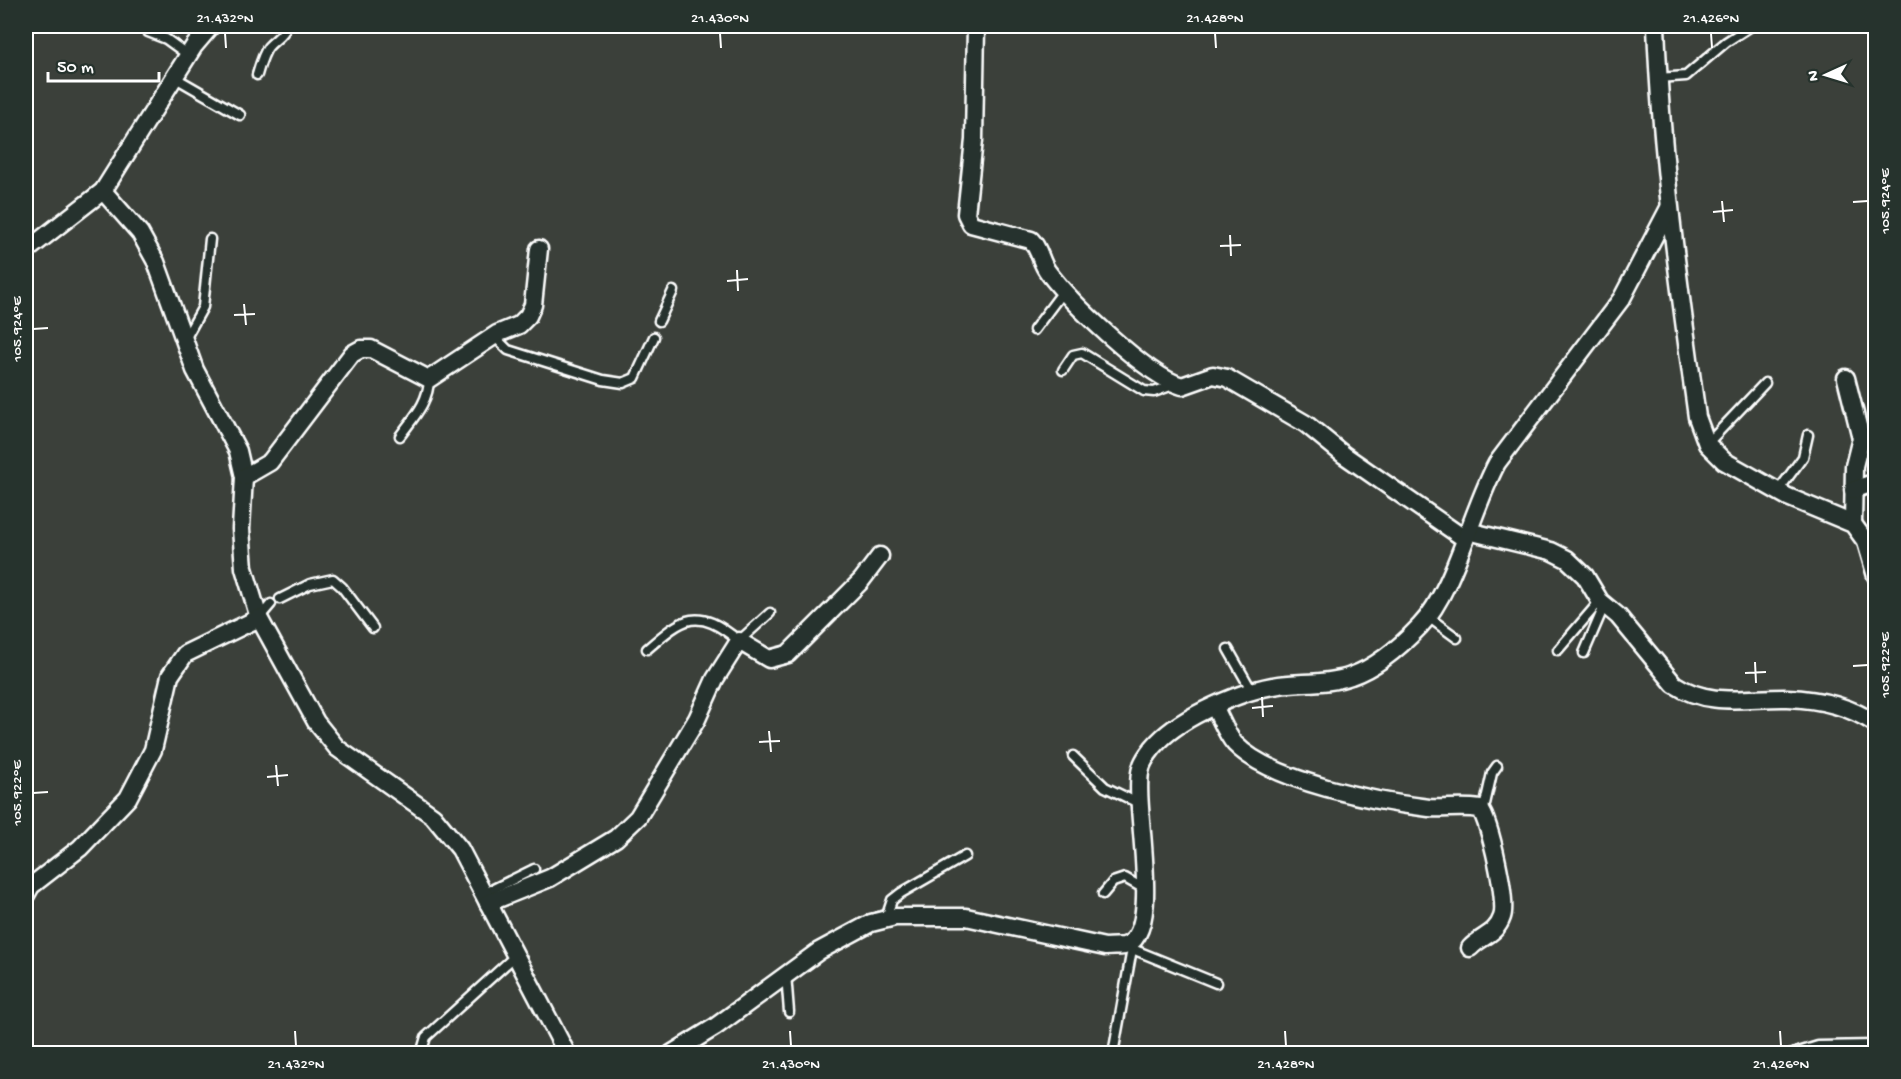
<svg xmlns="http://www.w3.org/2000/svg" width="1901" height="1079" font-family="'Gochi Hand',sans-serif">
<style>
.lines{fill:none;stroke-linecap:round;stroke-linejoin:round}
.service-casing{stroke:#fff;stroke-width:13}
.minor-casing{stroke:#fff;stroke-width:21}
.service{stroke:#26332d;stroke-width:8}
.minor{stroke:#26332d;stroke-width:16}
.ticks{fill:none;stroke:#fff;stroke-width:2}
.neatline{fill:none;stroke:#fff;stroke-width:2}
.ticks-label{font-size:15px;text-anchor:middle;fill:#fff}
</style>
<rect width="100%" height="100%" fill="#3b403a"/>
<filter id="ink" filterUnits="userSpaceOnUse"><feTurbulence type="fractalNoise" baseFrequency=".0167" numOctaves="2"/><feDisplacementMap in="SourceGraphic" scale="12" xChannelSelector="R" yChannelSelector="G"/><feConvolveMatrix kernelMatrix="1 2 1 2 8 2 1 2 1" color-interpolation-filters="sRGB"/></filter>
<g filter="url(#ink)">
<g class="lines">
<defs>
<g id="service">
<path d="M 148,32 L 166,39 L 188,55"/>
<path d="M 257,75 C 260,65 262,56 268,47 C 275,39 283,36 287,26"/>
<path d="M 174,77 L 240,115"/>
<path d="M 1658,78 L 1686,76 L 1726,42 L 1751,26"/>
<path d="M 26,297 L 27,298"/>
<path d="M 659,321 L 673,291"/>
<path d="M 1034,330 L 1064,290"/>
<path d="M 497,334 L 500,342 L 508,350 L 603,380 L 623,383 L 635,378 L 654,337"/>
<path d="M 184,341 L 203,307 L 210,239"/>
<path d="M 1063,370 L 1073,355 L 1082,353 L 1144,391 L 1154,392 L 1176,384"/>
<path d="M 400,436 C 413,418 429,402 429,379"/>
<path d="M 1707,444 L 1765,383"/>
<path d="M 1778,491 L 1803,457 L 1808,435"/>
<path d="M 280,599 L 310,584 L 333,579 L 342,587 L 373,628"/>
<path d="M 1427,616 L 1457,638"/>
<path d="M 260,617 L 271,604"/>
<path d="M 647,649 C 684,617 697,606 739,641 L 770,613"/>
<path d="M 1228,649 L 1252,691"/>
<path d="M 1558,650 L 1600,601"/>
<path d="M 1584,653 L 1605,604"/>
<path d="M 1073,756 L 1105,787 L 1138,803"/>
<path d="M 1483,813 L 1492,773 L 1497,766"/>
<path d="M 483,894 L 534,869"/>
<path d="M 1103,894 L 1113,882 L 1125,878 L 1146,890"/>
<path d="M 886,918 L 892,900 L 901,893 L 965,856"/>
<path d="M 1130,948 L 1216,983"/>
<path d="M 786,974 L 789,1012"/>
<path d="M 421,1054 L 426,1037 L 515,956"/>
<path d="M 1113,1054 L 1132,949"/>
<path d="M 1792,1054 L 1818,1046 L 1876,1045"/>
</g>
<g id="minor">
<path d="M 976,26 L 974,140 L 966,214 L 971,224 L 1031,240 C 1040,249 1040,262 1048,272 C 1070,302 1147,376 1182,386 L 1213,375 L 1227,378 L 1306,424 L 1344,455 L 1465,539"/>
<path d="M 1656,26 C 1661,157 1679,287 1697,417 L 1707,444 L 1724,461 L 1788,497 L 1853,524 L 1866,542 L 1876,576"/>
<path d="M 103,191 L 140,233 L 156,262 L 195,370 L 238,451 L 244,477 L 241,529 L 244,568 L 259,618 L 316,722 L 337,748 L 433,816 L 460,849 L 567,1054"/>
<path d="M 26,251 L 103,191 L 194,46 L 211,26"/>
<path d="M 1846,378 L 1861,438 L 1854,466 L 1853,524"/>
<path d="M 244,477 L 270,462 L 352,354 L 361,349 L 371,349 L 429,379 L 497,334 L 519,325 L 528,316 L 533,305 L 539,249"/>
<path d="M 1853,490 L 1876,482"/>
<path d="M 1468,531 L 1551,551 L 1567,559 L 1585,576 L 1600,601 L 1618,616 L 1674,684 C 1710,708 1748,697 1787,698 C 1818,699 1850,706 1876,724"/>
<path d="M 1215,708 C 1221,719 1226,734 1235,744 C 1272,782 1378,802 1429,808 C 1446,809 1463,806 1480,809 C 1490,822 1508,902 1502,917 C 1496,935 1481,936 1470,948"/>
<path d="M 26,895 L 31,886 L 80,848 L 128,798 L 153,750 L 170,676 L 185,654 L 259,618"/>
<path d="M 488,903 L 550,878 L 616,838 L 638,817 L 697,719 L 715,679 L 739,641 L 769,659 L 788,654 L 861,581 L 880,556"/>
<path d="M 671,1054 L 715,1027 L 819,951 L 871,923 L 895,917 L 966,917 L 1105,947 C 1111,946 1118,947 1124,946 C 1166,934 1131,802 1141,768 C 1143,760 1152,748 1158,742 C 1183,716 1243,690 1279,685 C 1302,682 1330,684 1351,676 C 1377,667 1401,646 1420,626 C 1454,591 1472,509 1497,463 L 1622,298 L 1669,208"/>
</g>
</defs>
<use href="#service" class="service-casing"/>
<use href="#minor" class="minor-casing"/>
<use href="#service" class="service"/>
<use href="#minor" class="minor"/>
</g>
</g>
<path class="ticks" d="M 225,33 L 226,48M 720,33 L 721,48M 1215,33 L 1216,48M 1711,33 L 1712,48M 1722,201 L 1724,222M 1853,202 L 1868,201M 1713,212 L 1733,210M 1230,235 L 1231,256M 1220,246 L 1241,245M 737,270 L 738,291M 727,281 L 748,279M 244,304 L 246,325M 234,315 L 255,314M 33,329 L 48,328M 1755,662 L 1756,683M 1853,666 L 1868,665M 1745,673 L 1766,672M 1262,697 L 1263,717M 1252,708 L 1273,706M 769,731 L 771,752M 759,742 L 780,741M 276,765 L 278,786M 267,777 L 288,775M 33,793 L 48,792M 295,1031 L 296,1046M 790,1031 L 791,1046M 1285,1031 L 1286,1046M 1780,1031 L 1781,1046"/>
<rect width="1901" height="1079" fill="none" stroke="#26332d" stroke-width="66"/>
<g transform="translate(1826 75) rotate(266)" stroke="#26332d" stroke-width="4.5" paint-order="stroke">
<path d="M0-4.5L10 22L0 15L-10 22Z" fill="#ffffff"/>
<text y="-9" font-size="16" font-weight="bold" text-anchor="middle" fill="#ffffff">N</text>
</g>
<path d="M48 72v9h111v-9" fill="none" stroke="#ffffff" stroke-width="3"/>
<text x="57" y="72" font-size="18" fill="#ffffff" stroke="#26332d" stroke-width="4.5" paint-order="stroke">50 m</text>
<rect x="33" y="33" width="1835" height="1013" class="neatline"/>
<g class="ticks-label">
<text x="225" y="22">21.432°N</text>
<text x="720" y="22">21.430°N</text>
<text x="1215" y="22">21.428°N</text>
<text x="1711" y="22">21.426°N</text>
<text transform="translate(1884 201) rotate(-90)" y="5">105.924°E</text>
<text transform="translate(16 329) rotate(-90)" y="5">105.924°E</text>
<text transform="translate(1884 665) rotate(-90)" y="5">105.922°E</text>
<text transform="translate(16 793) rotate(-90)" y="5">105.922°E</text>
<text x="296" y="1068">21.432°N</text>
<text x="791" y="1068">21.430°N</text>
<text x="1286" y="1068">21.428°N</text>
<text x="1781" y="1068">21.426°N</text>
</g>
</svg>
